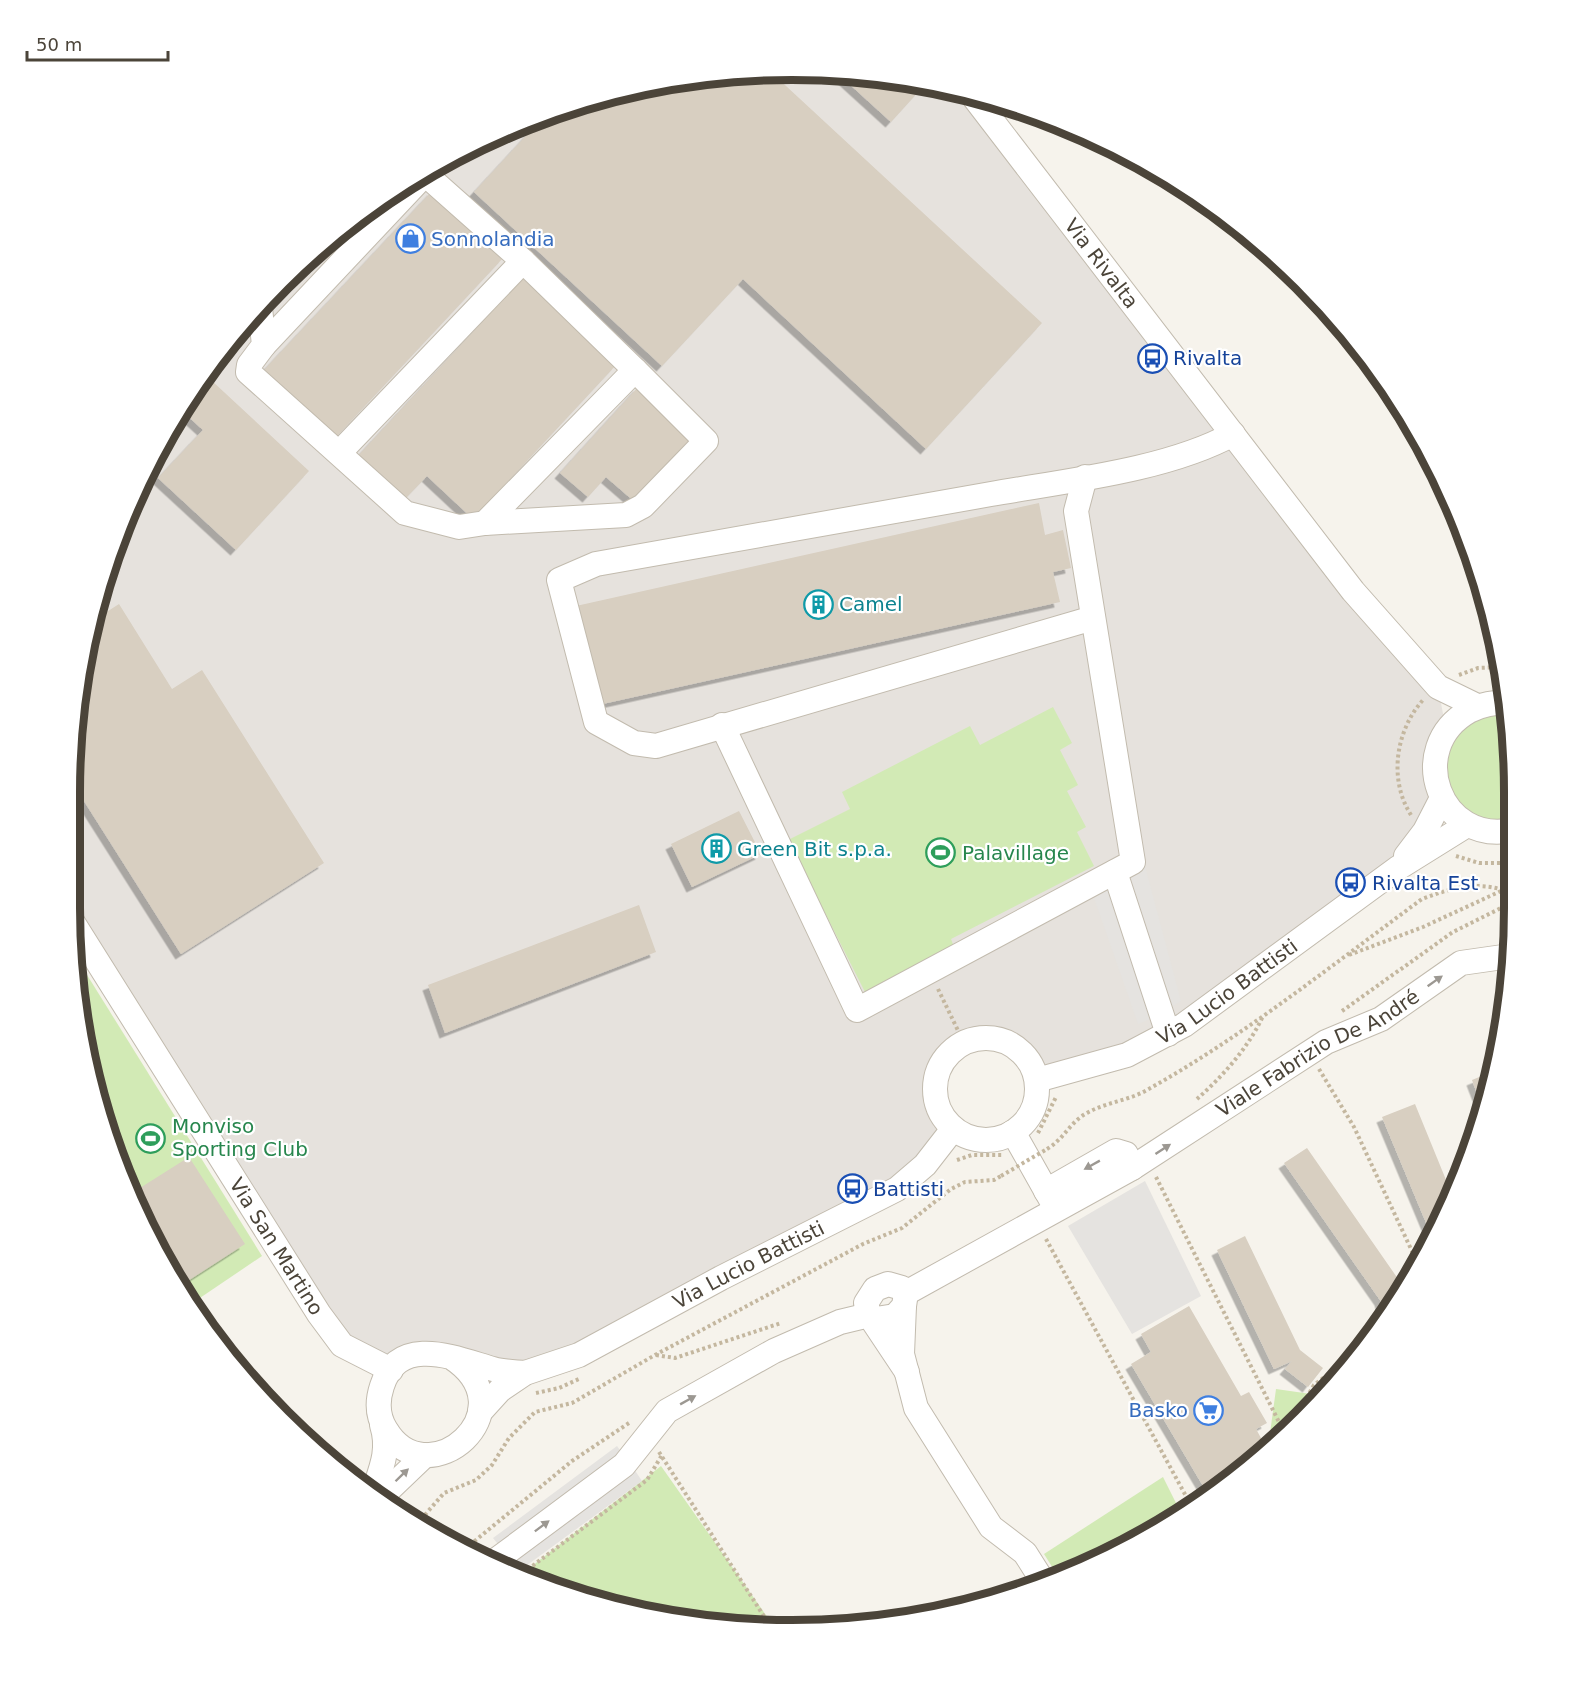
<svg xmlns="http://www.w3.org/2000/svg" width="1584" height="1700" font-family="'DejaVu Sans',sans-serif">
<style>
.industrial{fill:#e6e2dd}
.green{fill:#d2eab5}
.parking{fill:#e5e3e0}
.building{fill:#d8cfc1;filter:url(#shadow)}
.lines{fill:none;stroke-linecap:round;stroke-linejoin:round}
.minor-casing{stroke:#c2bbae;stroke-width:26}
.path{stroke:#c4b79f;stroke-width:4;stroke-dasharray:3 3;stroke-linecap:butt}
.minor{stroke:#fff;stroke-width:24}
.path-bridge{stroke:#c4b79f;stroke-width:4;stroke-dasharray:3 3;stroke-linecap:butt}
.oneway{fill:#9c9892}
.labels{text-anchor:middle;stroke-width:4.5;stroke-linejoin:round;paint-order:stroke}
.shop-label{font-size:20px;fill:#366cbe;stroke:#fff;text-anchor:start}
.street-label{font-size:20px;fill:#4b4439;stroke:#fff}
.transit-label{font-size:20px;fill:#164399;stroke:#fff;text-anchor:start}
.culture-label{font-size:20px;fill:#0d838f;stroke:#fff;text-anchor:start}
.leisure-label{font-size:20px;fill:#27864d;stroke:#fff;text-anchor:start}
.rim{fill:none;stroke:#4b4439;stroke-width:8}
</style>
<defs>
<filter id="shadow"><feDropShadow dx="-5.5" dy="5.5" stdDeviation="0" flood-color="#0004"/></filter>
</defs>
<rect width="100%" height="100%" fill="#f6f3ec"/>
<path class="industrial" d="M 839,71 L 970,92 L 1438,687 L 1446,730 L 1442,798 L 1398,868 L 1184,1025 L 1037,1080 L 1031,1064 L 1020,1050 L 1004,1040 L 985,1037 L 969,1040 L 953,1049 L 940,1065 L 935,1081 L 935,1097 L 941,1114 L 953,1129 L 925,1165 L 525,1373 L 404,1360 L 342,1345 L 69,908 L 71,744 L 94,605 L 144,472 L 218,352 L 315,249 L 430,166 L 559,107 L 697,75 Z"/>
<g class="green">
<path d="M 1053,707 L 1072,743 L 1060,750 L 1078,785 L 1067,791 L 1086,827 L 1077,832 L 1094,866 L 951,939 L 954,947 L 865,992 L 788,840 L 850,809 L 842,792 L 970,726 L 980,745 Z"/>
<path d="M 1481,715 L 1509,715 L 1512,817 C 1466,834 1427,777 1452,738 C 1457,729 1472,722 1481,715 Z"/>
<path d="M 74,954 L 262,1256 L 191,1304 L 143,1227 L 83,1049 Z"/>
<path d="M 1372,1336 L 1303,1419 L 1268,1448 L 1276,1389 L 1318,1395 L 1354,1340 Z"/>
<path d="M 661,1466 L 775,1628 L 745,1629 L 605,1606 L 523,1573 Z"/>
<path d="M 1163,1477 L 1182,1515 L 1058,1576 L 1044,1554 Z"/>
</g>
<g class="parking">
<path d="M 1145,866 L 1181,1001 L 1164,1012 L 1123,877 Z"/>
<path d="M 1115,886 L 1157,1016 L 1138,1024 L 1094,898 Z"/>
<path d="M 1145,1181 L 1201,1296 L 1132,1334 L 1068,1226 Z"/>
<path d="M 617,1446 L 625,1457 L 502,1549 L 493,1538 Z"/>
<path d="M 634,1469 L 642,1481 L 519,1571 L 512,1561 Z"/>
</g>
<g class="building">
<path d="M 835,71 L 913,83 L 920,90 L 891,122 Z"/>
<path d="M 772,73 L 1042,323 L 926,449 L 743,279 L 662,366 L 474,192 L 547,113 L 559,107 L 697,75 Z"/>
<path d="M 433,190 L 504,257 L 336,437 L 264,370 Z"/>
<path d="M 523,278 L 617,364 L 473,519 L 427,476 L 404,500 L 357,457 Z"/>
<path d="M 211,380 L 309,471 L 236,550 L 158,478 L 203,430 L 182,411 Z"/>
<path d="M 639,386 L 696,437 L 636,503 L 606,477 L 588,497 L 560,473 Z"/>
<path d="M 1039,503 L 1045,535 L 1063,530 L 1071,568 L 1053,572 L 1060,602 L 598,705 L 576,606 Z"/>
<path d="M 119,604 L 172,689 L 202,670 L 324,863 L 181,954 L 70,779 L 71,744 L 91,622 Z"/>
<path d="M 739,811 L 761,854 L 692,887 L 671,844 Z"/>
<path d="M 639,905 L 656,952 L 445,1033 L 428,985 Z"/>
<path d="M 1494,1071 L 1483,1109 L 1472,1080 Z"/>
<path d="M 1415,1104 L 1453,1197 L 1432,1237 L 1382,1117 Z"/>
<path d="M 1307,1148 L 1403,1286 L 1404,1289 L 1385,1319 L 1380,1300 L 1284,1163 Z"/>
<path d="M 189,1157 L 245,1244 L 180,1286 L 143,1227 L 132,1193 Z"/>
<path d="M 1245,1236 L 1300,1350 L 1323,1368 L 1308,1387 L 1285,1369 L 1292,1361 L 1274,1369 L 1217,1250 Z"/>
<path d="M 1189,1306 L 1241,1396 L 1249,1392 L 1267,1423 L 1256,1429 L 1266,1447 L 1246,1459 L 1249,1464 L 1209,1496 L 1131,1364 L 1151,1352 L 1141,1334 Z"/>
</g>
<g class="lines">
<defs>
<g id="minor">
<path id="s1" d="M 970,92 L 1353,591 L 1438,687 L 1477,706"/>
<path d="M 260,308 L 264,345 L 249,365 L 248,372 L 405,513 L 459,527 L 485,523 L 635,370 L 523,261 L 340,452"/>
<path d="M 264,345 L 425,174 L 523,261"/>
<path d="M 485,523 L 626,515 L 643,506 L 706,441 L 635,370"/>
<path d="M 1093,618 L 656,746 L 634,743 L 596,722 L 559,580 L 596,564 C 728,541 859,517 991,494 C 1065,481 1168,470 1233,434"/>
<path d="M 1509,704 C 1496,701 1480,705 1469,711 C 1404,748 1440,846 1513,830"/>
<path d="M 722,725 L 857,1010 L 1133,862 L 1076,511 L 1085,477"/>
<path d="M 1406,856 L 1425,831 L 1442,798"/>
<path d="M 1115,872 L 1168,1034"/>
<path id="s2" d="M 70,918 L 319,1314 L 342,1345 L 391,1370"/>
<circle cx="986" cy="1089" r="51"/>
<path id="s3" d="M 1037,1080 L 1127,1055 L 1184,1025 L 1398,868 L 1467,825"/>
<path d="M 1013,1132 L 1053,1203"/>
<path d="M 1046,1191 L 1116,1151 L 1126,1154 L 1132,1168"/>
<path d="M 888,1284 L 902,1288 L 906,1293 L 904,1306 L 895,1316 L 876,1319 L 869,1315 L 866,1303 L 875,1289 Z"/>
<path id="s4" d="M 906,1293 L 1132,1168 L 1326,1042 L 1381,1019 L 1461,963 L 1510,956"/>
<path d="M 904,1306 L 902,1354 L 916,1408 L 991,1527 L 1025,1553 L 1044,1583"/>
<path d="M 451,1357 C 532,1410 427,1499 386,1430 C 377,1416 377,1401 382,1386 C 399,1333 457,1359 493,1369 C 503,1372 514,1372 525,1373"/>
<path id="s5" d="M 480,1412 L 500,1390 L 525,1373 L 579,1355 L 721,1278 L 897,1189 L 925,1165 L 953,1129"/>
<path d="M 373,1493 C 381,1469 390,1450 382,1425"/>
<path d="M 380,1498 L 425,1455"/>
<path d="M 495,1561 L 624,1465 L 667,1411 L 774,1351 L 840,1322 L 869,1315 L 907,1372"/>
</g>
</defs>
<use href="#minor" class="minor-casing"/>
<g class="path">
<path d="M 1459,675 L 1478,668 L 1502,667"/>
<path d="M 1411,815 C 1388,779 1396,730 1423,700"/>
<path d="M 1456,856 L 1479,863 L 1514,863"/>
<path d="M 1349,955 L 1423,927 L 1514,885"/>
<path d="M 938,989 L 964,1043"/>
<path d="M 1342,1011 L 1453,932 L 1515,901"/>
<path d="M 1319,1069 L 1354,1127 L 1418,1264"/>
<path d="M 1197,1099 C 1222,1077 1249,1047 1263,1016"/>
<path d="M 1038,1133 L 1056,1097"/>
<path d="M 1047,1149 C 1064,1139 1070,1122 1087,1113 C 1106,1102 1128,1101 1147,1090 C 1244,1036 1332,965 1422,899 C 1448,889 1475,881 1503,890"/>
<path d="M 957,1160 L 972,1155 L 1002,1155"/>
<path d="M 1156,1177 L 1285,1434"/>
<path d="M 1046,1239 L 1193,1509"/>
<path d="M 656,1355 L 675,1358 L 781,1323"/>
<path d="M 536,1393 L 559,1388 L 579,1379"/>
<path d="M 1285,1434 L 1314,1385 L 1361,1349"/>
<path d="M 659,1452 L 772,1629"/>
<path d="M 417,1524 L 444,1493 L 476,1480 L 492,1465 L 509,1438 L 535,1412 L 572,1403 L 655,1355 L 863,1244 L 902,1228 L 951,1189 L 965,1182 L 994,1180 L 1001,1176"/>
<path d="M 465,1549 L 572,1461 L 629,1423"/>
<path d="M 523,1573 L 647,1480 L 662,1455"/>
</g>
<use href="#minor" class="minor"/>
<path class="path-bridge" d="M 1001,1176 L 1047,1149"/>
</g>
<defs><path id="oneway-solid" d="M-6-.8H1V-3.2L6.5 0L1 3.2V.8H-6Z" transform="scale(1.5)"/></defs>
<g class="oneway">
<use href="#oneway-solid" transform="translate(1435 981) rotate(-35)"/>
<use href="#oneway-solid" transform="translate(1163 1149) rotate(-33)"/>
<use href="#oneway-solid" transform="translate(1092 1165) rotate(151)"/>
<use href="#oneway-solid" transform="translate(688 1400) rotate(-29)"/>
<use href="#oneway-solid" transform="translate(402 1475) rotate(-44)"/>
<use href="#oneway-solid" transform="translate(542 1526) rotate(-37)"/>
</g>
<defs>
<symbol id="shop-ring" viewBox="-11 -11 22 22"><circle r="9.5" fill="#fff" stroke="#3f7fe0" stroke-width="1.5"/><path d="M-5-2.5h2.3a2.7 3.5 0 0 1 5.4 0H5L5.5 6h-11ZM-1.5-2.5h3a1.5 2.3 0 0 0-3 0Z" fill="#3f7fe0"/></symbol>
<symbol id="bus-ring" viewBox="-11 -11 22 22"><circle r="9.5" fill="#fff" stroke="#1a4fb4" stroke-width="1.5"/><path d="M-5-6H5V4H4V6H2V4H-2V6H-4V4H-5ZM-3.5-4V0h7V-4ZM-3.5 1.2v1.5H-2V1.2ZM2 1.2v1.5H3.5V1.2Z" fill="#1a4fb4"/></symbol>
<symbol id="building-ring" viewBox="-11 -11 22 22"><circle r="9.5" fill="#fff" stroke="#0f9aa8" stroke-width="1.5"/><path d="M-4-6H4V6H1V3H-1V6H-4ZM-2.5-4.3h1.7v1.8h-1.7ZM.8-4.3h1.7v1.8H.8ZM-2.5-1h1.7V.8h-1.7ZM.8-1h1.7V.8H.8Z" fill="#0f9aa8"/></symbol>
<symbol id="stadium-ring" viewBox="-11 -11 22 22"><circle r="9.5" fill="#fff" stroke="#2e9e5b" stroke-width="1.5"/><path d="M0-5a6.5 5 0 1 0 0 10a6.5 5 0 1 0 0-10ZM-3.5-1.8h7v3.6h-7Z" fill="#2e9e5b"/></symbol>
<symbol id="supermarket-ring" viewBox="-11 -11 22 22"><circle r="9.5" fill="#fff" stroke="#3f7fe0" stroke-width="1.5"/><path d="M-6-5.5h2.5l.6 2H6L4.5 2H-2.5L-4.4-4H-6ZM-1.5 3.2a1.3 1.3 0 1 0 .1 0ZM3 3.2a1.3 1.3 0 1 0 .1 0Z" fill="#3f7fe0"/></symbol>
</defs>
<g fill-rule="evenodd">
<use href="#shop-ring" x="394" y="222" width="33" height="33"/>
<use href="#bus-ring" x="1136" y="342" width="33" height="33"/>
<use href="#building-ring" x="802" y="588" width="33" height="33"/>
<use href="#building-ring" x="700" y="832" width="33" height="33"/>
<use href="#stadium-ring" x="924" y="836" width="33" height="33"/>
<use href="#bus-ring" x="1334" y="866" width="33" height="33"/>
<use href="#stadium-ring" x="134" y="1122" width="33" height="33"/>
<use href="#bus-ring" x="836" y="1172" width="33" height="33"/>
<use href="#supermarket-ring" x="1192" y="1394" width="33" height="33"/>
</g>
<g class="labels">
<g class="shop-label">
<text x="431" y="246">Sonnolandia</text>
<text x="1188" y="1417" text-anchor="end">Basko</text>
</g>
<g class="street-label">
<text dy="7" stroke="none"><textPath href="#s1" startOffset="216">Via Rivalta</textPath></text>
<text dy="7" stroke="none"><textPath href="#s3" startOffset="212">Via Lucio Battisti</textPath></text>
<text dy="7" stroke="none"><textPath href="#s4" startOffset="477">Viale Fabrizio De André</textPath></text>
<text dy="7" stroke="none"><textPath href="#s2" startOffset="388">Via San Martino</textPath></text>
<text dy="7" stroke="none"><textPath href="#s5" startOffset="309">Via Lucio Battisti</textPath></text>
</g>
<g class="transit-label">
<text x="1173" y="365">Rivalta</text>
<text x="1372" y="890">Rivalta Est</text>
<text x="873" y="1196">Battisti</text>
</g>
<g class="culture-label">
<text x="839" y="611">Camel</text>
<text x="737" y="856">Green Bit s.p.a.</text>
</g>
<g class="leisure-label">
<text x="962" y="860">Palavillage</text>
<text x="172" y="1133">Monviso<tspan x="172" dy="23">Sporting Club</tspan></text>
</g>
</g>
<path d="M0 0H1584V1700H0ZM792 80H792A712 712 0 0 1 1504 792V908A712 712 0 0 1 792 1620H792A712 712 0 0 1 80 908V792A712 712 0 0 1 792 80Z" fill="#fff" fill-rule="evenodd"/>
<path class="rim" d="M792 80H792A712 712 0 0 1 1504 792V908A712 712 0 0 1 792 1620H792A712 712 0 0 1 80 908V792A712 712 0 0 1 792 80Z"/>
<path d="M27 51v9h141v-9" fill="none" stroke="#4b4439" stroke-width="3"/>
<text x="36" y="51" font-size="18" fill="#4b4439" stroke="#ffffff" stroke-width="4.5" paint-order="stroke">50 m</text>
</svg>
